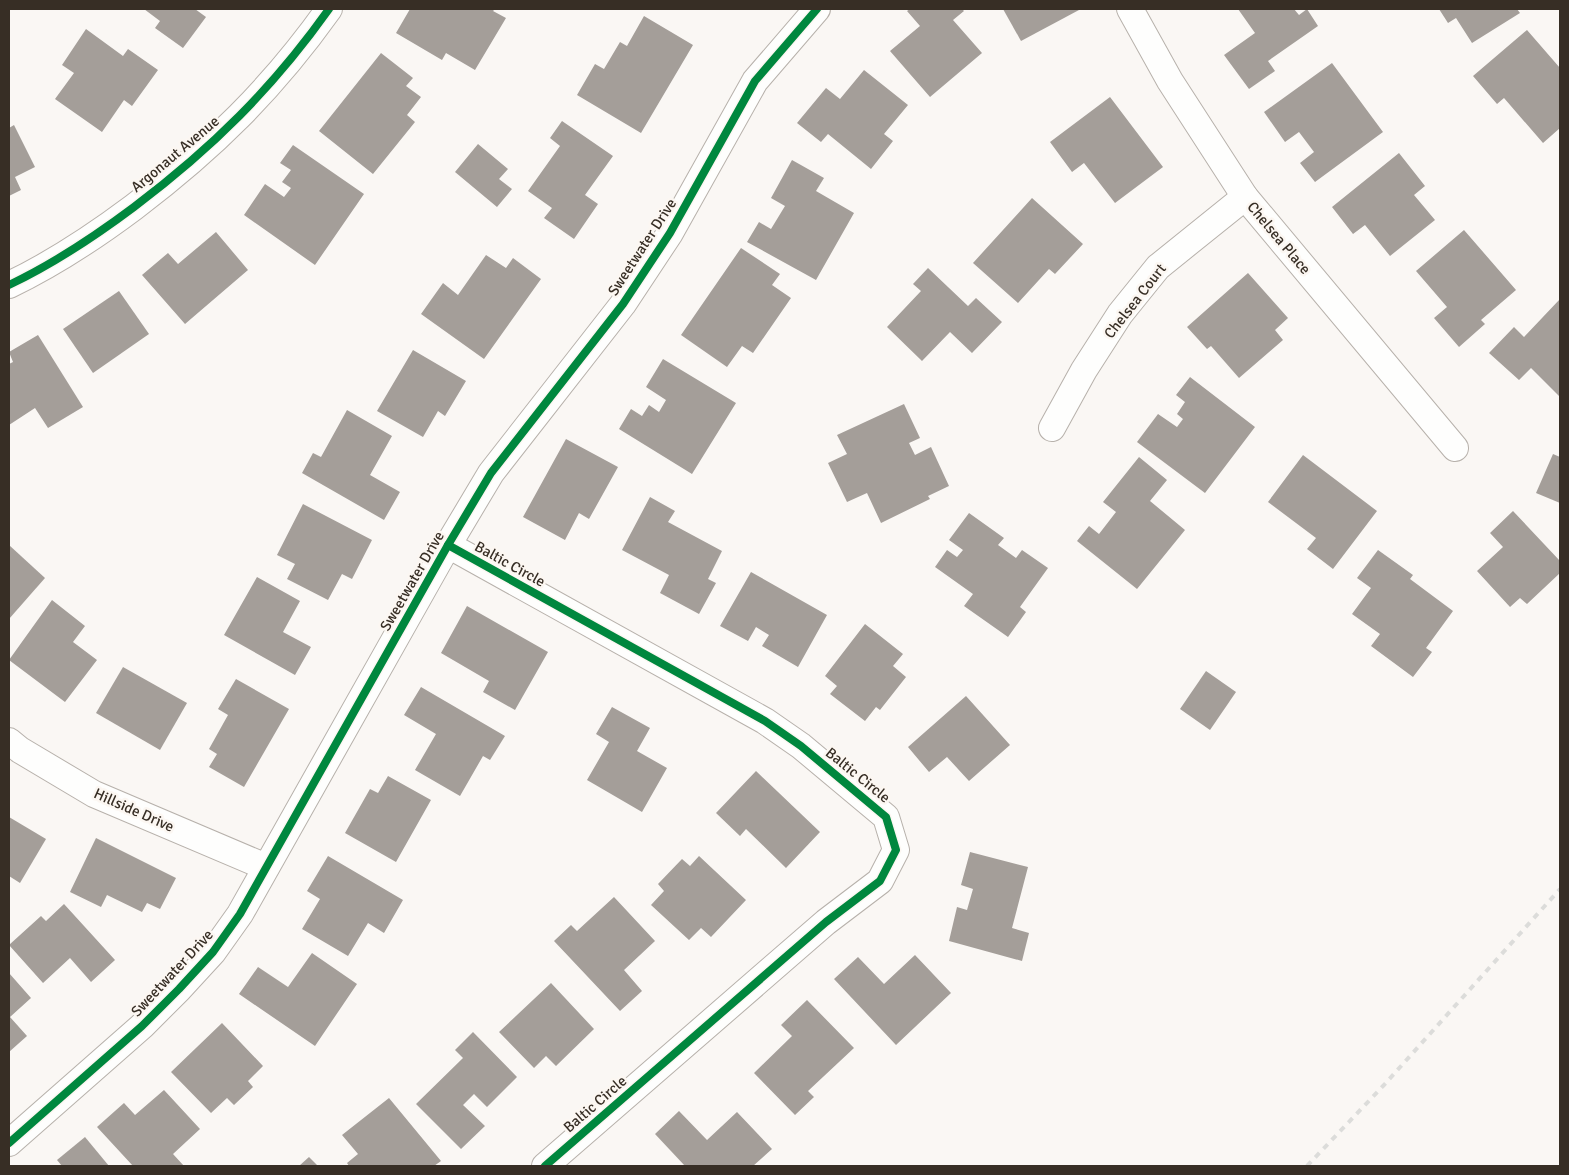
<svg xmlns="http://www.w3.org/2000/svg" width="1569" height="1175" font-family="Signika,sans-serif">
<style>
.building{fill:#a49e99}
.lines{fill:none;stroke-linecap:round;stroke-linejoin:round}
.minor-casing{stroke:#b7b1ab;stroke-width:28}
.minor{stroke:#fefefd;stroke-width:26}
.rail{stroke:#dcdcda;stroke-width:4;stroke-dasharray:6 6;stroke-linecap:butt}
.cycleway-casing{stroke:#fcf7f2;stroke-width:11}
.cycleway{stroke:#00873e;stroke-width:8}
.labels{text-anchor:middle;stroke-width:5;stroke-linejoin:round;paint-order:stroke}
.street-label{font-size:15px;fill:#372e25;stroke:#fcf7f2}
</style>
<rect width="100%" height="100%" fill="#faf7f4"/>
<g class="building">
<path d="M 144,9 L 195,9 L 206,17 L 183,48 L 155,28 L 160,21 Z"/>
<path d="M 410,9 L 495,9 L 493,11 L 506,18 L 475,70 L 446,53 L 442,60 L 396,33 Z"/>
<path d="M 910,9 L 962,9 L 964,11 L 953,20 L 982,53 L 930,97 L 890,51 L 920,26 L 907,11 Z"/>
<path d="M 1003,9 L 1078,9 L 1079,10 L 1021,41 Z"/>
<path d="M 1238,9 L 1294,9 L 1299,15 L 1307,9 L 1318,26 L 1268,61 L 1275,71 L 1249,89 L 1224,55 L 1255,33 Z"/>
<path d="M 1439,9 L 1517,9 L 1520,13 L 1472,43 L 1456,18 L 1448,23 Z"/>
<path d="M 644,16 L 693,45 L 641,133 L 577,95 L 595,64 L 604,69 L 620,42 L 627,46 Z"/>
<path d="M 86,29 L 123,56 L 128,49 L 158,70 L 132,106 L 124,100 L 102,132 L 55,99 L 74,73 L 62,65 Z"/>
<path d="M 1527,30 L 1560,68 L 1560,128 L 1543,143 L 1504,98 L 1497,104 L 1473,76 Z"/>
<path d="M 381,53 L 413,78 L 406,86 L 421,97 L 407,115 L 415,122 L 373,174 L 319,131 Z"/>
<path d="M 1332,63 L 1383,132 L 1315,182 L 1300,163 L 1314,152 L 1299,132 L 1285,142 L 1264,112 Z"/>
<path d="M 864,70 L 908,105 L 884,134 L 893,141 L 871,169 L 828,134 L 821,142 L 797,123 L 826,88 L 840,99 Z"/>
<path d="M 1110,97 L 1163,167 L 1115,203 L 1084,163 L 1072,172 L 1050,142 Z"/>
<path d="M 562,121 L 613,156 L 585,195 L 598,204 L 574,239 L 544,218 L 552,208 L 528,191 L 560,146 L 550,138 Z"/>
<path d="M 14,125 L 35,167 L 15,177 L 21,190 L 9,196 L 9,128 Z"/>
<path d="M 478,144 L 508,169 L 499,179 L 512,189 L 497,207 L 455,172 Z"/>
<path d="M 293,145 L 364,194 L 315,265 L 244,215 L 265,184 L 284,197 L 291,188 L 282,182 L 291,170 L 280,163 Z"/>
<path d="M 1399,153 L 1425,186 L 1414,195 L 1435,220 L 1390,256 L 1365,225 L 1353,234 L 1332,207 Z"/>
<path d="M 792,160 L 824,178 L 816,191 L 854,213 L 816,280 L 747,242 L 759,222 L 771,229 L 785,206 L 771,198 Z"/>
<path d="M 1032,198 L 1083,244 L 1055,274 L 1049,269 L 1018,303 L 973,263 Z"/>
<path d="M 1464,230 L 1516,290 L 1481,320 L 1485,324 L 1459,347 L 1434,318 L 1447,307 L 1416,271 Z"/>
<path d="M 216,232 L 248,270 L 185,324 L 142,275 L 168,253 L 178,264 Z"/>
<path d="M 741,248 L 780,274 L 772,285 L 791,298 L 753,353 L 742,346 L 727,367 L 681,335 Z"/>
<path d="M 486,255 L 506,268 L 513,258 L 541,279 L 484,359 L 421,314 L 443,283 L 458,295 Z"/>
<path d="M 928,268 L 968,306 L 976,298 L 1002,322 L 972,353 L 950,332 L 922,361 L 887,327 L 921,291 L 913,284 Z"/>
<path d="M 1248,273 L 1288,318 L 1275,330 L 1283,340 L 1239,378 L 1211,346 L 1207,349 L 1187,327 Z"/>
<path d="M 119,291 L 149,334 L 93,373 L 63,329 Z"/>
<path d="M 1560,299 L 1560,397 L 1531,368 L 1519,380 L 1489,353 L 1514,327 L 1524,337 Z"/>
<path d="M 38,335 L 83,407 L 48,428 L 35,408 L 9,425 L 9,364 L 13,362 L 9,352 Z"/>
<path d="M 413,350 L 466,381 L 445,416 L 438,411 L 423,437 L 377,411 Z"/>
<path d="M 663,359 L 736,403 L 692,474 L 619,429 L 631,409 L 642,416 L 649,405 L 659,412 L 666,400 L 646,387 Z"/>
<path d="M 1190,377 L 1255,427 L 1205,493 L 1137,442 L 1158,414 L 1177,427 L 1183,419 L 1177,414 L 1185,402 L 1176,395 Z"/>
<path d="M 904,404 L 920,438 L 909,443 L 915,455 L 931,447 L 949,486 L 928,496 L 930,499 L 881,523 L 867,493 L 847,502 L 828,463 L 847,454 L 837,435 Z"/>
<path d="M 347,410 L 392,436 L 370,475 L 400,492 L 384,520 L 302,473 L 313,453 L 321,457 Z"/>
<path d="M 566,439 L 618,467 L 589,519 L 579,513 L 565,540 L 523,517 Z"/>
<path d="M 1553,454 L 1560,457 L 1560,503 L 1536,493 Z"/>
<path d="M 1303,455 L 1377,511 L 1333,569 L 1307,549 L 1316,538 L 1268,502 Z"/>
<path d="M 1139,457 L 1167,480 L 1150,501 L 1185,530 L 1137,589 L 1077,541 L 1089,526 L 1099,534 L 1116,512 L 1103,502 Z"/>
<path d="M 650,497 L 675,511 L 668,522 L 722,551 L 708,579 L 716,583 L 699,614 L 660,593 L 669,575 L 622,550 Z"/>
<path d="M 303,504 L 372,540 L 352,579 L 342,574 L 328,600 L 287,579 L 295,564 L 277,555 Z"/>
<path d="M 1513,511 L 1560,561 L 1560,573 L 1527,604 L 1520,598 L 1510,607 L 1477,571 L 1503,547 L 1490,533 Z"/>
<path d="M 969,513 L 1004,538 L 998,545 L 1016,558 L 1022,550 L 1048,568 L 1020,607 L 1026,612 L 1008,637 L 964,606 L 973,594 L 935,567 L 947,550 L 957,557 L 963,550 L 949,540 Z"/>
<path d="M 9,545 L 45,578 L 9,619 Z"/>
<path d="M 1378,550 L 1413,575 L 1410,579 L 1453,611 L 1426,648 L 1432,652 L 1413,677 L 1371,646 L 1380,634 L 1352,614 L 1371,588 L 1357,578 Z"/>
<path d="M 751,572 L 827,615 L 798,667 L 762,646 L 769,635 L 756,627 L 748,641 L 720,626 Z"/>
<path d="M 257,577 L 300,601 L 283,632 L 311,647 L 295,675 L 224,635 Z"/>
<path d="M 52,600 L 85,626 L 73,642 L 97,660 L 65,702 L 9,660 Z"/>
<path d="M 467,606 L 548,652 L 515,710 L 483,692 L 489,681 L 441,653 Z"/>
<path d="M 865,624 L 903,654 L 893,666 L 906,677 L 880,710 L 876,707 L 865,721 L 830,694 L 837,686 L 825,676 Z"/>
<path d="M 123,667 L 187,703 L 160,750 L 96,713 Z"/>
<path d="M 1206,671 L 1236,692 L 1210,730 L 1180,709 Z"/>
<path d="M 236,679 L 289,709 L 244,787 L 209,767 L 217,754 L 209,749 L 228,715 L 218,709 Z"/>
<path d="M 421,687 L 505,736 L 490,760 L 483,756 L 460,796 L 415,770 L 436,734 L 404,715 Z"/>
<path d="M 966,696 L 1010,745 L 969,781 L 947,757 L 929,772 L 908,747 Z"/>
<path d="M 612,707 L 650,728 L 637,751 L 667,768 L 642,812 L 587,780 L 609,742 L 596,734 Z"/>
<path d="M 756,771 L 820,832 L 786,868 L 746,829 L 740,836 L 716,813 Z"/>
<path d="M 388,776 L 431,800 L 396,862 L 345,833 L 370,789 L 378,793 Z"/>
<path d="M 9,817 L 46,839 L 20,883 L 9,876 Z"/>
<path d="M 96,838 L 176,878 L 160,909 L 147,903 L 142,912 L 107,895 L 101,907 L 70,892 Z"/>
<path d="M 970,852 L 1028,867 L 1012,928 L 1029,933 L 1022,961 L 949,941 L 957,907 L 967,910 L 973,889 L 961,885 Z"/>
<path d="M 328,856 L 403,900 L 384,933 L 368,923 L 348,956 L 302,929 L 320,899 L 307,891 Z"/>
<path d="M 699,856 L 746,900 L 711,937 L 701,928 L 689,940 L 651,905 L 664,891 L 658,884 L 682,859 L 690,866 Z"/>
<path d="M 614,897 L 655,941 L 624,970 L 642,991 L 620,1011 L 554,941 L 571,925 L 577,931 Z"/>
<path d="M 64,904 L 115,960 L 91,982 L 70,958 L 43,983 L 9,945 L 41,916 L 46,921 Z"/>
<path d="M 312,953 L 357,984 L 315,1046 L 239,994 L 258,967 L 288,987 Z"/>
<path d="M 915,955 L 951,993 L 896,1045 L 834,979 L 858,957 L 884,984 Z"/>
<path d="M 9,973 L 31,998 L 10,1017 L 27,1036 L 9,1052 Z"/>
<path d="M 551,983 L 594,1029 L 556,1066 L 546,1056 L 534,1068 L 499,1032 Z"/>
<path d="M 807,1000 L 854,1048 L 808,1091 L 814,1097 L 795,1115 L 754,1073 L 792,1036 L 781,1025 Z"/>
<path d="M 222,1023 L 263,1066 L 248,1081 L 253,1087 L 234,1105 L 227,1098 L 211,1113 L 171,1072 Z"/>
<path d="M 473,1032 L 517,1077 L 487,1107 L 474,1094 L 463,1105 L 485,1126 L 461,1149 L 416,1104 L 463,1058 L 455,1050 Z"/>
<path d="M 164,1090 L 200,1129 L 173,1154 L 184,1166 L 133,1166 L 97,1127 L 124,1103 L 135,1115 Z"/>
<path d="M 389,1098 L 441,1161 L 434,1166 L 349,1166 L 347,1163 L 358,1154 L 342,1135 Z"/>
<path d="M 679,1111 L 707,1140 L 737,1112 L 772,1149 L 753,1166 L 685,1166 L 655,1134 Z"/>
<path d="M 85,1137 L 109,1166 L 62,1166 L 57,1160 Z"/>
<path d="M 309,1157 L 318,1166 L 299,1166 Z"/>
</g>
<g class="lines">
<defs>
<g id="minor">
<path d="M 1130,9 L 1170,81 L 1245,197 L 1455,448"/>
<path d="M 9,285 C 53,264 94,237 134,207 C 212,148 272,89 329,9"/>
<path d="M 1052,428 L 1084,370 L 1120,314 L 1158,267 L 1245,197"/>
<path d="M 448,545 L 765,721 L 801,746 L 886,817 L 896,850 L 880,881 L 826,922 L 545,1166"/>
<path d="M 9,741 L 20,750 L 94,794 L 266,867"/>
<path d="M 9,1143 L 142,1026 L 179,989 L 213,952 L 240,914 L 448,545 L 491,473 L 623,304 L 670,233 L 755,81 L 817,9"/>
</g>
</defs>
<use href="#minor" class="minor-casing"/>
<use href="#minor" class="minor"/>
<path class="rail" d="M 1307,1166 L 1384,1085 L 1560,889"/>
<defs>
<g id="cycleway">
<path d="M 9,285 C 53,264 94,237 134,207 C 212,148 272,89 329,9"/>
<path d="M 448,545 L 765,721 L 801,746 L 886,817 L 896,850 L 880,881 L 826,922 L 545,1166"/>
<path d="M 9,1143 L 142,1026 L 179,989 L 213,952 L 240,914 L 448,545 L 491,473 L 623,304 L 670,233 L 755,81 L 817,9"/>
</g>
</defs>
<use href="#cycleway" class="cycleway-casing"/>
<use href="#cycleway" class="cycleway"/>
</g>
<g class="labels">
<g class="street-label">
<text transform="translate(175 154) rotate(-40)" y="5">Argonaut Avenue</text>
<text transform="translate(1279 238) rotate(50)" y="5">Chelsea Place</text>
<text transform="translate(642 247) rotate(-57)" y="5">Sweetwater Drive</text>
<text transform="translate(1135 301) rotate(-52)" y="5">Chelsea Court</text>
<text transform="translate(510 564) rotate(29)" y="5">Baltic Circle</text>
<text transform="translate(412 581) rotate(-60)" y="5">Sweetwater Drive</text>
<text transform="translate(858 775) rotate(39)" y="5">Baltic Circle</text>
<text transform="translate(134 810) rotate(24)" y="5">Hillside Drive</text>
<text transform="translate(172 973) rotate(-47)" y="5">Sweetwater Drive</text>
<text transform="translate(595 1104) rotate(-41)" y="5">Baltic Circle</text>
</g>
</g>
<rect width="1569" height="1175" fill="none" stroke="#372e25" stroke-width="20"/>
</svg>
